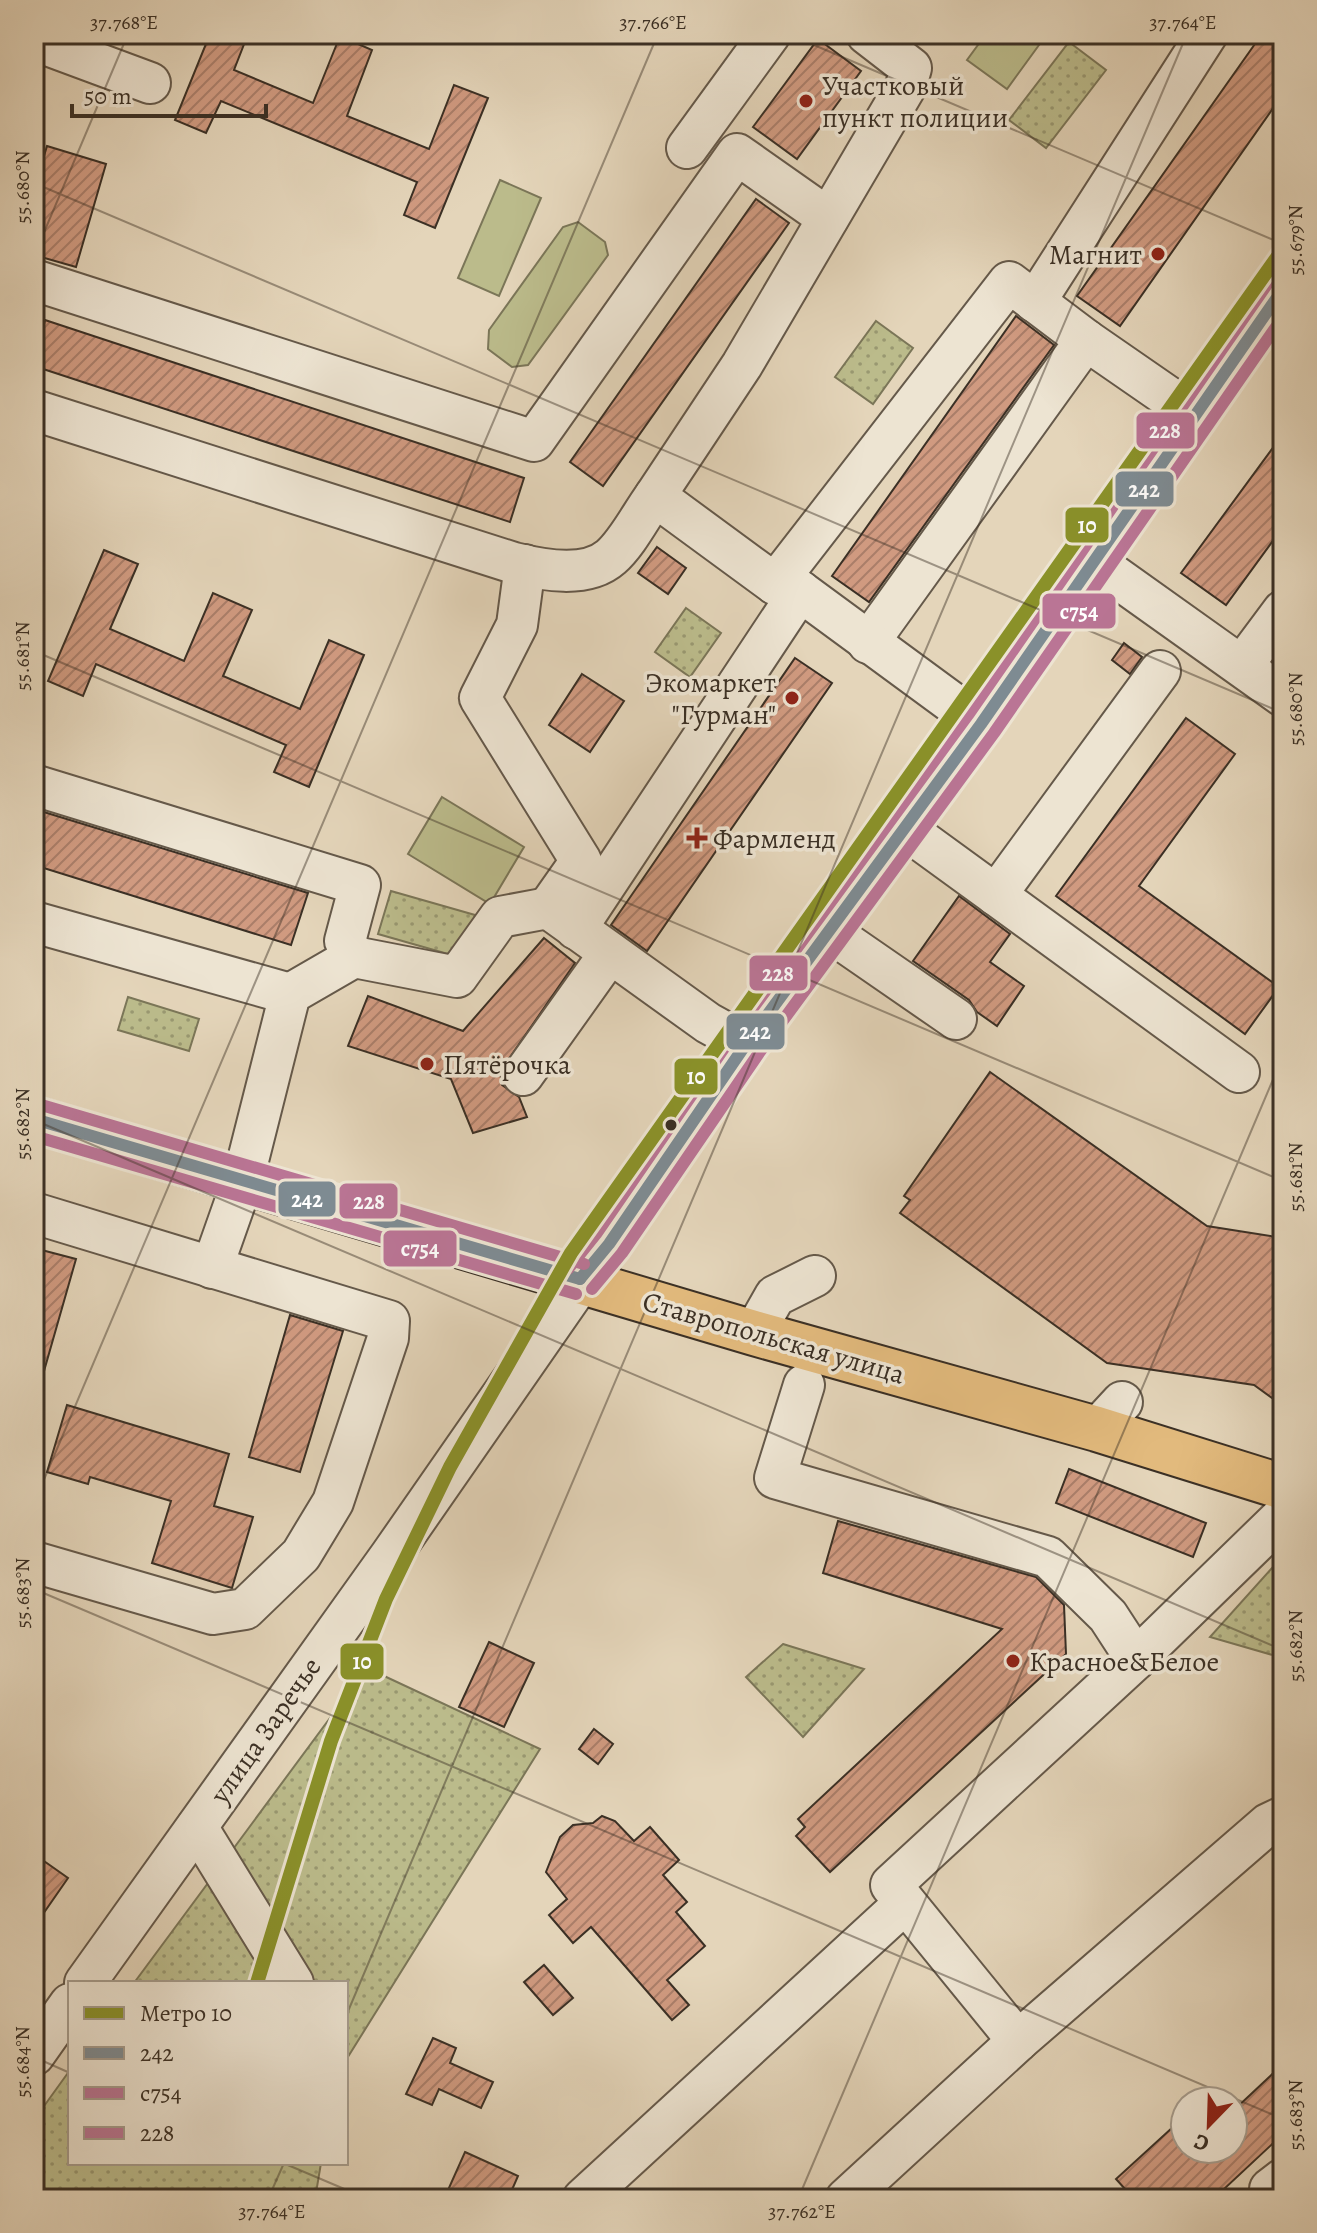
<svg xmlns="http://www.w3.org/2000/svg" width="1317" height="2233" font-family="Alegreya,serif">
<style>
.green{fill:#bbbb8b;stroke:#7b7658;stroke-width:2}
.park{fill:url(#park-dots);stroke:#7b7658;stroke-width:2}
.building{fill:url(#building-hatch);stroke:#3b3025;stroke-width:2}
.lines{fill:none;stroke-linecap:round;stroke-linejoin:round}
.minor-casing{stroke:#65594a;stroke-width:44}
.major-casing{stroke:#3b3025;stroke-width:48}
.minor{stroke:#ede4d2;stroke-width:40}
.major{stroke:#e2ba7d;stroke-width:44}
.bus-1-casing{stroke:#ede4d2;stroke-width:18}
.bus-2-casing{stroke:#ede4d2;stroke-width:18}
.bus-3-casing{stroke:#ede4d2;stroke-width:18}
.bus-1{stroke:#7e8b92;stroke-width:12}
.bus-2{stroke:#ba7595;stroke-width:12}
.bus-3{stroke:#ba7595;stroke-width:12}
.metro-1-casing{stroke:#ede4d2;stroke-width:20}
.metro-1{stroke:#8a9129;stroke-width:14}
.ticks{fill:none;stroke:#3b3025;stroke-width:2;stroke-opacity:0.45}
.poi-dot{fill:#8f2418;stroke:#ede4d2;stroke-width:3}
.bus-dot{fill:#3b3025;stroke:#ede4d2;stroke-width:3}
.labels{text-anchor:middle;stroke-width:7;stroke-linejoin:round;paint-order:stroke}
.poi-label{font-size:28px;fill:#3b3025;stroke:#ede4d2;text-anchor:start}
.street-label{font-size:28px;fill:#3b3025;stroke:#ede4d2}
.line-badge{stroke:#ede4d2;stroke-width:3}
.badge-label{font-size:22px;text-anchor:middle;font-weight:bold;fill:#fff}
.neatline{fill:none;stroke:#3b3025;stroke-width:3}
.ticks-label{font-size:20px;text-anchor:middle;fill:#3b3025}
</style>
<defs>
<pattern id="park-dots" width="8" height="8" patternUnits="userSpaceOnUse" patternTransform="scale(2)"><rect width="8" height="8" fill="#bbbb8b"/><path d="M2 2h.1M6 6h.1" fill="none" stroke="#999871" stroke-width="1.8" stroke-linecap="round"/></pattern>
<pattern id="building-hatch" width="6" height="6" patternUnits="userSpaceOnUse" patternTransform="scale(2)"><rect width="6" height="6" fill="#d09a80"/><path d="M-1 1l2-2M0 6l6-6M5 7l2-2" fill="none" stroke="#aa7e69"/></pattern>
</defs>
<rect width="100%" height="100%" fill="#e4d5ba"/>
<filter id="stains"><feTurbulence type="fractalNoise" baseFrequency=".0025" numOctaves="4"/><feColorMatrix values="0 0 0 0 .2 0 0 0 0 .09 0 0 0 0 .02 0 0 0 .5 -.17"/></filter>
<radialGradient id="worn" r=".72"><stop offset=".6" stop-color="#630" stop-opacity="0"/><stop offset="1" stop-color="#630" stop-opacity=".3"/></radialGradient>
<g class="green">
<path d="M 986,34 L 1047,34 L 1007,89 L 967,60 Z"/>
<path d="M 500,180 L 541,198 L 499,296 L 458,278 Z"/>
<path d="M 578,222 L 605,242 L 608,255 L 528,365 L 512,367 L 488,349 L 489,330 L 563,227 Z"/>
<path d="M 442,797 L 524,847 L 490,904 L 408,854 Z"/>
</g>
<g class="park">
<path d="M 1069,42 L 1106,70 L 1046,148 L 1009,120 Z"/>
<path d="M 876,321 L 913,348 L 873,404 L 835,377 Z"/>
<path d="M 686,608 L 721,633 L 690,677 L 655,652 Z"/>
<path d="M 391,891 L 475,915 L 462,958 L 378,934 Z"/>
<path d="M 128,997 L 199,1019 L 189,1051 L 118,1030 Z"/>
<path d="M 1283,1557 L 1283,1658 L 1210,1637 L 1281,1558 Z"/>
<path d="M 783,1644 L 864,1669 L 803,1737 L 746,1677 Z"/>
<path d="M 367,1668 L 540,1749 L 346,2060 L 346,1983 L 134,1983 Z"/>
<path d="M 70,2070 L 70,2163 L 321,2163 L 315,2199 L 34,2199 L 34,2120 Z"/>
</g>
<g class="building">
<path d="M 210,34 L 248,34 L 234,70 L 313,103 L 340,36 L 372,50 L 347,116 L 429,149 L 454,85 L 488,98 L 435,228 L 404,215 L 417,182 L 221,101 L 206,133 L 175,120 Z"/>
<path d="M 1262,34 L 1283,34 L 1283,94 L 1120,326 L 1077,296 Z"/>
<path d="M 818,39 L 861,71 L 797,159 L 753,127 Z"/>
<path d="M 47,146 L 106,164 L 76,267 L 34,255 L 34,189 Z"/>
<path d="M 756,199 L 789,223 L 603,486 L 570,462 Z"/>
<path d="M 1016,316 L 1054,345 L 869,602 L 832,576 Z"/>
<path d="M 45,320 L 524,478 L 510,522 L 34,366 Z"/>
<path d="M 1283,434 L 1283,527 L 1226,605 L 1181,573 Z"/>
<path d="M 657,547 L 686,568 L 668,594 L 638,573 Z"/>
<path d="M 104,550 L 138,564 L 110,629 L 184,661 L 213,593 L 252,610 L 223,676 L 300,709 L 329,640 L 364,655 L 309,787 L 274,772 L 286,745 L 96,664 L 83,696 L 48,681 Z"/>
<path d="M 1124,643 L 1142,657 L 1130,674 L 1112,660 Z"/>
<path d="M 795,658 L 832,683 L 647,951 L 611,925 Z"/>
<path d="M 582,674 L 624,701 L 590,752 L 549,725 Z"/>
<path d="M 1186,718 L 1235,754 L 1139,886 L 1279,987 L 1245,1034 L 1056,896 Z"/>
<path d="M 34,809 L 308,893 L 291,945 L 34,865 Z"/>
<path d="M 959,896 L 1010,934 L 990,962 L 1024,986 L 997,1026 L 977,1012 L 969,1000 L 913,961 Z"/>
<path d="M 544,938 L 575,963 L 500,1072 L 502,1085 L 519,1097 L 527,1117 L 473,1133 L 451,1079 L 348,1046 L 368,996 L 463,1031 Z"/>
<path d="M 990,1072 L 1207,1226 L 1283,1238 L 1283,1406 L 1254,1385 L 1107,1363 L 900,1213 L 910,1200 L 904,1196 Z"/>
<path d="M 34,1248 L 76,1259 L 40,1385 L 34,1384 Z"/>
<path d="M 290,1315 L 343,1331 L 300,1472 L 249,1457 Z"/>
<path d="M 67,1405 L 229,1454 L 214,1506 L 253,1517 L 232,1588 L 152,1563 L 171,1501 L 90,1477 L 88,1484 L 47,1472 Z"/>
<path d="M 1069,1469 L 1206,1523 L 1193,1557 L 1056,1503 Z"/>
<path d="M 838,1521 L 1036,1577 L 1064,1605 L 1066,1654 L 830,1872 L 796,1836 L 805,1827 L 798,1819 L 1002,1629 L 823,1573 Z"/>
<path d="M 489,1642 L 534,1663 L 504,1727 L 459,1707 Z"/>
<path d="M 594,1729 L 613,1744 L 598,1764 L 579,1749 Z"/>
<path d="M 602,1816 L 615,1821 L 634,1841 L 650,1827 L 679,1860 L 663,1875 L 687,1902 L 676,1912 L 705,1946 L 667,1980 L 689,2005 L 672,2020 L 591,1927 L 573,1943 L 549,1915 L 567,1899 L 546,1872 L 560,1837 L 573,1825 L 593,1823 Z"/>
<path d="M 34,1854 L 68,1878 L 34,1927 Z"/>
<path d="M 544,1965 L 573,1998 L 553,2015 L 524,1982 Z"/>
<path d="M 433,2038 L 456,2048 L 450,2063 L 493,2082 L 481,2108 L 439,2089 L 432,2105 L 406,2094 Z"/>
<path d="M 1283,2064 L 1283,2134 L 1224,2189 L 1233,2199 L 1134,2199 L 1116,2179 L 1185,2116 L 1185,2149 L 1233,2149 L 1233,2111 Z"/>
<path d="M 465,2152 L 518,2176 L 508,2199 L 444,2199 Z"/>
</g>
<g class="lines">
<defs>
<g id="minor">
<path d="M 867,34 L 911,68 L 906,86 L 742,365 L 655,496 L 775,584 L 1009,282 L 1086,340 L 868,643"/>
<path d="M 34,40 L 150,83"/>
<path d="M 687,148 L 770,34"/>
<path d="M 34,280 L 534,441 L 737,154 L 828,218"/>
<path d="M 1035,302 L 1207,34"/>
<path d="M 1086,340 L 1193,414"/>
<path d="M 34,410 L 514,563 C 542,570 586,579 611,557 C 628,542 641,515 655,496"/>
<path d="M 1095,562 L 1283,696"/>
<path d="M 525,565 L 517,625 L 480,698 L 581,861 L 548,908 L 708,1023 L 746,1044"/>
<path d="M 775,584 L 800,591 L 981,724"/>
<path d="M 1242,666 L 1283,611"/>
<path d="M 34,785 L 360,885 L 345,941 L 354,957"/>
<path d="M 904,828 L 1239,1072"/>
<path d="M 996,895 L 1160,671"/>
<path d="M 34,922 L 290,994"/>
<path d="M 576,929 L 800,591"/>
<path d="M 830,932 L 956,1019"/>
<path d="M 523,1075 L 610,953"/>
<path d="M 34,1213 L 389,1321 L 388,1338 L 333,1502 L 301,1555 L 245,1609 L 213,1614 L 34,1562"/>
<path d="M 212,1268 L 243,1180 L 290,994 L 354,957 L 457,977 L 500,917 L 548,908"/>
<path d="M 754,1333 L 775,1296 L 815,1276"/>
<path d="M 804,1385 L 775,1478 L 1048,1557 L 1108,1616 L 1136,1659"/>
<path d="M 1097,1429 L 1122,1402"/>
<path d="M 197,1827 L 293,1983"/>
<path d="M 85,1983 L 391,1555 L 746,1044 L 1006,689 L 1193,414 L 1283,289"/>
<path d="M 1018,2041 L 891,1885 L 1136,1659 L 1283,1516"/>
<path d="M 34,2055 L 70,2004"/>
<path d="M 583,2199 L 905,1903"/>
<path d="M 846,2199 L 1018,2041 L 1268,1824 L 1283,1817"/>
<path d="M 1279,2199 L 1270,2189 L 1283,2179"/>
</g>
<path id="major" d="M 34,1119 L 754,1333 L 1097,1429 L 1283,1487"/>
</defs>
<use href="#minor" class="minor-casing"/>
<use href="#major" class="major-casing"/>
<use href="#minor" class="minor"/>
<use href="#major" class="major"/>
<defs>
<g id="bus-1">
<path d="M 34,1119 L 580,1279"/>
<path d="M 580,1279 L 609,1244 L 746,1044 L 981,724 L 1283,289"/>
</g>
<g id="bus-2">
<path d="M 34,1136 L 576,1294"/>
<path d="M 592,1289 L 622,1253 L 759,1053 L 994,733 L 1283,317"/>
</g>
<g id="bus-3">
<path d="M 38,1104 L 584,1264"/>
<path d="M 568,1269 L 596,1234 L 733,1035 L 968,715 L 1270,280"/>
</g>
</defs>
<use href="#bus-1" class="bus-1-casing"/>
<use href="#bus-2" class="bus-2-casing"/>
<use href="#bus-3" class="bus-3-casing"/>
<use href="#bus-1" class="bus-1"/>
<use href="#bus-2" class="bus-2"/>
<use href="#bus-3" class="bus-3"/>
<defs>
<path id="metro-1" d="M 257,1983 L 331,1741 L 386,1599 L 450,1467 L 571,1253 L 1283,249"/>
</defs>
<use href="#metro-1" class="metro-1-casing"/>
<use href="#metro-1" class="metro-1"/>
</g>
<path class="ticks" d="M 788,34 L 1283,244M 34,183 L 1283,713M 34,256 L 128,34M 34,651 L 1283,1181M 34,1120 L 1283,1650M 34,1503 L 658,34M 34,1589 L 1283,2119M 346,2016 L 1187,34M 34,2057 L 70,2073M 283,2163 L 368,2199M 268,2199 L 284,2163M 798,2199 L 1283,1056"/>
<g class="poi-dot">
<circle cx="806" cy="101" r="8"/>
<circle cx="1158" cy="254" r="8"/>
<circle cx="792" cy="698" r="8"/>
<path d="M693 826h8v8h8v8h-8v8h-8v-8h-8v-8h8z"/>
<circle cx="427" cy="1064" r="8"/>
<circle cx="1013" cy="1661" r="8"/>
</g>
<circle class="bus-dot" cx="671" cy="1125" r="7"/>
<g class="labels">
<g class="poi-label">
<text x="822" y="95">Участковый<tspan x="822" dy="32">пункт полиции</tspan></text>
<text x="1142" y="264" text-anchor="end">Магнит</text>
<text x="776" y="692" text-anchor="end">Экомаркет<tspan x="776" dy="32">"Гурман"</tspan></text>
<text x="713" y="848">Фармленд</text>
<text x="443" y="1074">Пятёрочка</text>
<text x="1029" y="1671">Красное&amp;Белое</text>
</g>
<g class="street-label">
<text transform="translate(774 1337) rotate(16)" y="10">Ставропольская улица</text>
<text transform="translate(265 1730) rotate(-55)" y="10">улица Заречье</text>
</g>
</g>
<g class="line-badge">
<rect x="1135" y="411" width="61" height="39" rx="8" fill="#ba7595"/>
<rect x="1114" y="470" width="61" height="38" rx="8" fill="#7e8b92"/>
<rect x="1064" y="506" width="46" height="38" rx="8" fill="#8a9129"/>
<rect x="1041" y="592" width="76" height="38" rx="8" fill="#ba7595"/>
<rect x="748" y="954" width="61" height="38" rx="8" fill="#ba7595"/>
<rect x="725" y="1012" width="61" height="39" rx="8" fill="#7e8b92"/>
<rect x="673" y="1057" width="46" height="39" rx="8" fill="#8a9129"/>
<rect x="277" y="1180" width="60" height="38" rx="8" fill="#7e8b92"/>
<rect x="338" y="1182" width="61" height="38" rx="8" fill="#ba7595"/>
<rect x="382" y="1229" width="76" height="39" rx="8" fill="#ba7595"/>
<rect x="339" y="1642" width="46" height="39" rx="8" fill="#8a9129"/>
</g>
<g class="badge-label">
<text x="1165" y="438">228</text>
<text x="1144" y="497">242</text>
<text x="1087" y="533">10</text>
<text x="1079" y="619">с754</text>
<text x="778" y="981">228</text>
<text x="755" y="1039">242</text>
<text x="696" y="1084">10</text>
<text x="307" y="1207">242</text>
<text x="369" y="1209">228</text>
<text x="420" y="1256">с754</text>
<text x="362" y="1669">10</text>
</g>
<rect width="1317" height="2233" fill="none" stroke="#e4d5ba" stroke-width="88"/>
<rect x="68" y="1981" width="280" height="184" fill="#ede4d2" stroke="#a69c8d" stroke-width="2"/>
<rect x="84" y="2007" width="40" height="12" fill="#8a9129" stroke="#a69c8d" stroke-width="2"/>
<text x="140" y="2021" font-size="24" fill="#3b3025">Метро 10</text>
<rect x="84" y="2047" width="40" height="12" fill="#7e8b92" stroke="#a69c8d" stroke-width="2"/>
<text x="140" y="2061" font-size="24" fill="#3b3025">242</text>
<rect x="84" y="2087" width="40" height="12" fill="#ba7595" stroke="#a69c8d" stroke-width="2"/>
<text x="140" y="2101" font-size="24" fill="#3b3025">с754</text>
<rect x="84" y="2127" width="40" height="12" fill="#ba7595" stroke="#a69c8d" stroke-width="2"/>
<text x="140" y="2141" font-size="24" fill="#3b3025">228</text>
<g transform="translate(1209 2125) rotate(203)"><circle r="38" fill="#ede4d2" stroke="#a69c8d" stroke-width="2"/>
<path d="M0-6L14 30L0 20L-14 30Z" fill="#8f2418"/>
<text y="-12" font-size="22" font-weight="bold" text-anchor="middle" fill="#3b3025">С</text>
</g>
<path d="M72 104v12h194v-12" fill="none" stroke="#3b3025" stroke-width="4"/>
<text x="84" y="104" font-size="24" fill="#3b3025" stroke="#ede4d2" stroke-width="6" paint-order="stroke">50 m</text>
<rect x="44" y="44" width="1229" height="2145" class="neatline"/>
<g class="ticks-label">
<text x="124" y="29">37.768°E</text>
<text x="653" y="29">37.766°E</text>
<text x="1183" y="29">37.764°E</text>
<text transform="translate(22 187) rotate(-90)" y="7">55.680°N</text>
<text transform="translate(1295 240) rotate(-90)" y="7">55.679°N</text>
<text transform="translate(22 656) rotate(-90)" y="7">55.681°N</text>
<text transform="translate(1295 709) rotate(-90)" y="7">55.680°N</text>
<text transform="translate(22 1124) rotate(-90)" y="7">55.682°N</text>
<text transform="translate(1295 1177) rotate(-90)" y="7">55.681°N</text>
<text transform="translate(22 1593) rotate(-90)" y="7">55.683°N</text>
<text transform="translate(1295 1646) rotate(-90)" y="7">55.682°N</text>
<text transform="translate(22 2062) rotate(-90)" y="7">55.684°N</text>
<text transform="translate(1295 2115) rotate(-90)" y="7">55.683°N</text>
<text x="272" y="2218">37.764°E</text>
<text x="802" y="2218">37.762°E</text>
</g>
<rect width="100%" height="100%" filter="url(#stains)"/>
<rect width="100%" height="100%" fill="url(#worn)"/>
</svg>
